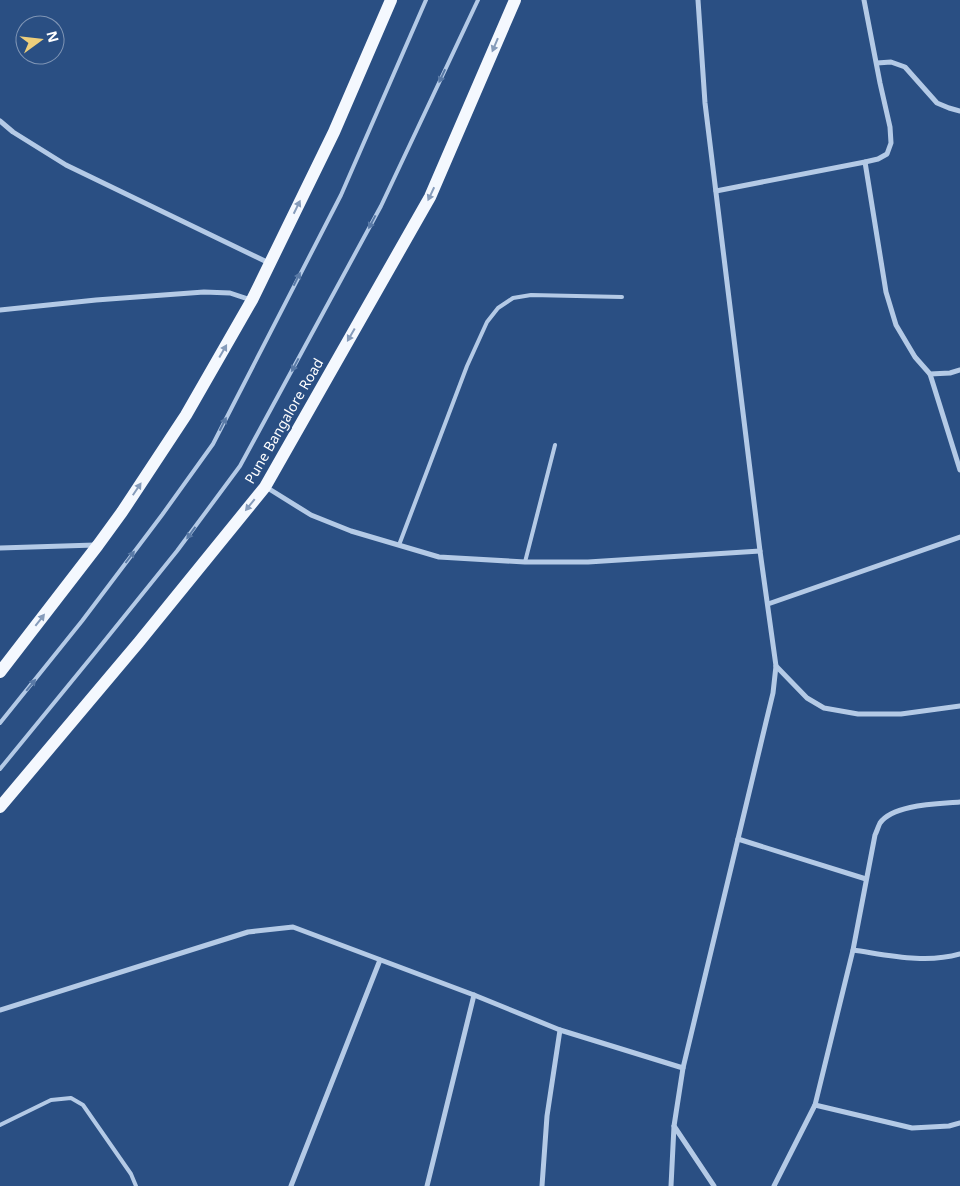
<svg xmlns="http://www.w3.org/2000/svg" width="960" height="1186" font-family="'Noto Sans',sans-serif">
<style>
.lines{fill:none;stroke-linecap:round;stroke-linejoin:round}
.service{stroke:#b4cae6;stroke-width:4}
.minor{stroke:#b4cae6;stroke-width:5}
.primary{stroke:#f4f8fe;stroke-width:12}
.oneway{fill:#859bba}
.oneway2{fill:#5a7aa6}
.labels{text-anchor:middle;stroke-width:4.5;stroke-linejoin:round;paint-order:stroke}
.street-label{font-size:14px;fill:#fff;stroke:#2a4f83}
</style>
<rect width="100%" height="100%" fill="#2a4f83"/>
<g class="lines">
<g class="service">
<path d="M 399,545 L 467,366 L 487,322 L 498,308 L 513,298 L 531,295 L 622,297"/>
<path d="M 525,562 L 555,445"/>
<path d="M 0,723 L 82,621 L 162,515 L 213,444 L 341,195 L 426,0"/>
<path d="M 0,769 L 94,654 L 177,551 L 240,466 L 381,206 L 478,0"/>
<path d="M 0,1125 L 51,1100 L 71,1098 L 83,1105 L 131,1174 L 136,1186"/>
</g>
<g class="minor">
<path d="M 877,63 L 891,62 L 905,67 L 937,103 L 949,108 L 960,111"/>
<path d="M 0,121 L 13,132 L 66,165 L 269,263"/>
<path d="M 865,162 L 886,292 L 896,325 L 915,357 L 930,374 L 950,373 L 960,370"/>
<path d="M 716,191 L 865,162 L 878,159 L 887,154 L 891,143 L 890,127 L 880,83 L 864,0"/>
<path d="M 0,310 L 96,300 L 204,292 L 230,293 L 251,300"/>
<path d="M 930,374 L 960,470"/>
<path d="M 266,487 L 311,515 L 351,531 L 439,557 L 525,562 L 588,562 L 760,551"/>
<path d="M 0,548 L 95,545"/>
<path d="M 768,604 L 960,537"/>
<path d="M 776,666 L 807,698 L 824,708 L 858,714 L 901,714 L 960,706"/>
<path d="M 738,839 L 866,879"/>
<path d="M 853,950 C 888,955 925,964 960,954"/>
<path d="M 0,1010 L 248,932 L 293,927 L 474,995 L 560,1030 L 683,1068"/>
<path d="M 815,1105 L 912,1128 L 949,1126 L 960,1123"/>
<path d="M 674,1126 L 714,1186"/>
<path d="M 291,1186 L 380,960"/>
<path d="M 427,1186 L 474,995"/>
<path d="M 542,1186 L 547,1116 L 560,1030"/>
<path d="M 671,1186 L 674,1126 L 683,1068 L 773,693 L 776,666 L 760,551 L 705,103 L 698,0"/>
<path d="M 774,1186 L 815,1105 L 853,950 L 875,835 C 877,831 878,827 880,823 C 893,804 939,804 960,802"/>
</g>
<g class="primary">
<path d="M 0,672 L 98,545 L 122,512 L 186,415 L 252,300 L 334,132 L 391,0"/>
<path d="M 0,807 L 139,642 L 265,487 L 430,197 L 515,0"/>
</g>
</g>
<defs><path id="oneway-solid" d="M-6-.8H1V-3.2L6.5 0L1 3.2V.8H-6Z" transform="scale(1.25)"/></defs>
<g class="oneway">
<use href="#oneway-solid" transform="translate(495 45) rotate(113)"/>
<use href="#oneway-solid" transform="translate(431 194) rotate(115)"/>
<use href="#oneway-solid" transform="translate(297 207) rotate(-64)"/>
<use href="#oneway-solid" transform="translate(351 335) rotate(120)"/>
<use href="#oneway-solid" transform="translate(223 351) rotate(-60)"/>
<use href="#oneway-solid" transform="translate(137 489) rotate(-56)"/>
<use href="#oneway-solid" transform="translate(250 505) rotate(129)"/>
<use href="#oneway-solid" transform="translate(40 620) rotate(-52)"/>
</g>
<g class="oneway2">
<use href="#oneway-solid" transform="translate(442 76) rotate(115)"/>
<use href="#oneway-solid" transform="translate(372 222) rotate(118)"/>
<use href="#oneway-solid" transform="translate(297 279) rotate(-63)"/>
<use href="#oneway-solid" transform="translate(295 365) rotate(118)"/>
<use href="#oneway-solid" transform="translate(223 424) rotate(-63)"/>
<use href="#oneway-solid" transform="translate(191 533) rotate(126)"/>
<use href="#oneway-solid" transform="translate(130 557) rotate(-53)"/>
<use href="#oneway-solid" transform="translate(31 685) rotate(-51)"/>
</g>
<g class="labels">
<g class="street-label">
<text transform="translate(284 421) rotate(-60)" y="5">Pune Bangalore Road</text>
</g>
</g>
<g transform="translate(40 40) rotate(75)"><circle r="24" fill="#2a4f83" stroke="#7f95b5"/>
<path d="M0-4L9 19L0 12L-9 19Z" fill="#edce7b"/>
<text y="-8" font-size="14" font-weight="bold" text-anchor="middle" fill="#ffffff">N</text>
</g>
</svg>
